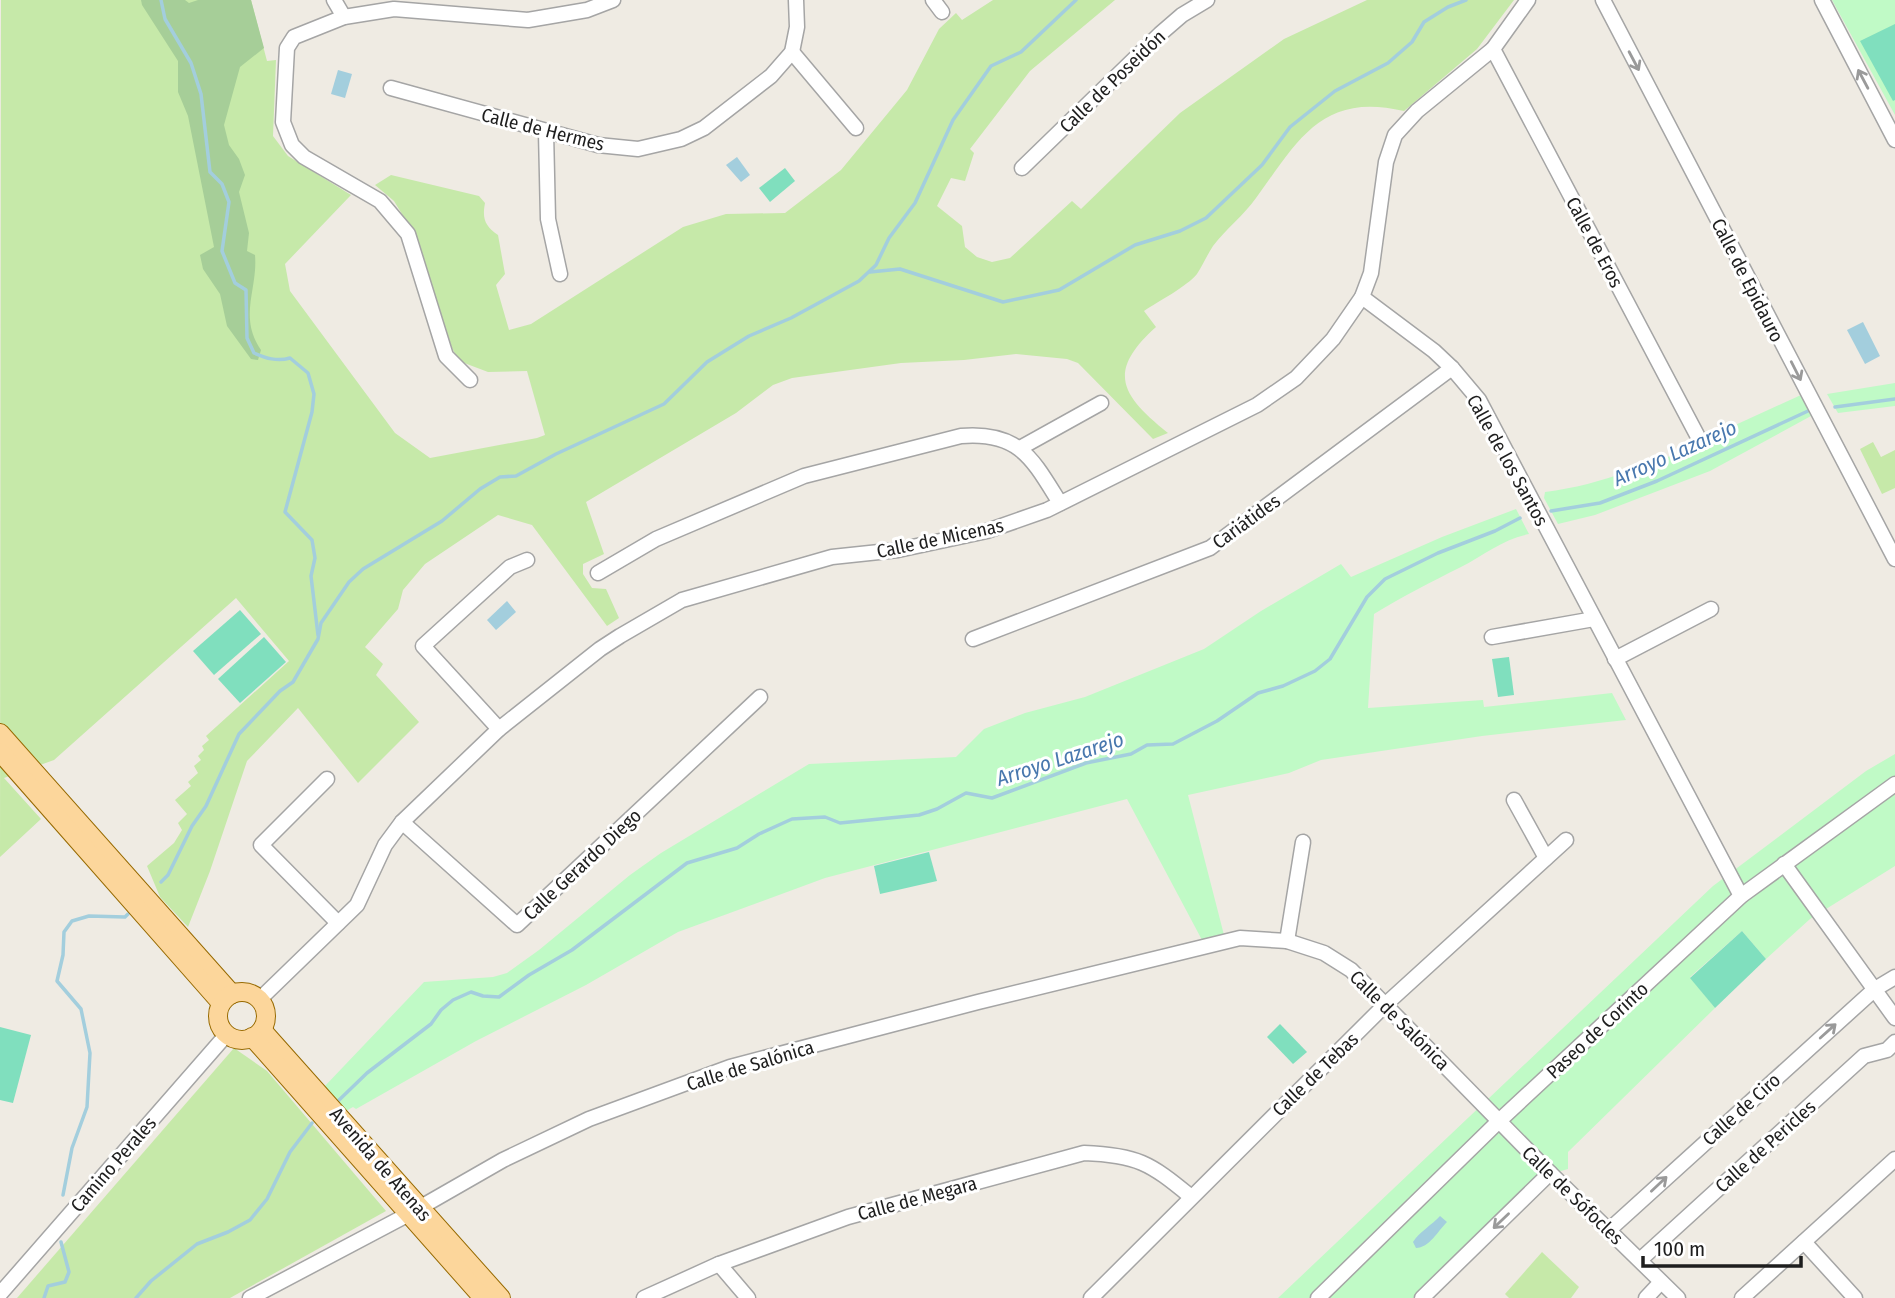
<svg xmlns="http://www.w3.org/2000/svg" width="1895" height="1298" font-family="'Fira Sans Condensed',sans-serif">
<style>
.grass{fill:#c6e9a9}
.forest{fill:#a6ce98}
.park{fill:#c0fac6}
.pitch{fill:#80dfbe}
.water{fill:#a3cedd}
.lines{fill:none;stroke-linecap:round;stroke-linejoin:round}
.stream{stroke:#a3cedd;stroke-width:3.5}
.minor-casing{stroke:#a5a5a5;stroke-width:17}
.major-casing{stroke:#976a00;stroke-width:20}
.minor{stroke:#fff;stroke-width:14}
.major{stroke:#fcd69b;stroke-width:18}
.oneway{stroke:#9a9a9a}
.labels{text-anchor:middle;stroke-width:6;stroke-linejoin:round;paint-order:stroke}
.street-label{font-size:19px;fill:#1e1e1e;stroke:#fff}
.water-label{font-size:21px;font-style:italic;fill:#4978ae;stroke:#fff}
</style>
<rect width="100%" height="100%" fill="#efebe3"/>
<g class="grass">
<path d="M 1,0 L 251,0 L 267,61 L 276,60 L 273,136 L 288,156 L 351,195 L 285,264 L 290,291 L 395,433 L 430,458 L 537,438 L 545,435 L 527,371 L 488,372 L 459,361 L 452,348 L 416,237 L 394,201 L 375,185 L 391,175 L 479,196 L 485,203 C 482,219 485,226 498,235 L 505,274 L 496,285 L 509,330 L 531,324 L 683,227 L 726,214 L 785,213 L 841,170 L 907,90 L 939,29 L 956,13 L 962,20 L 993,0 L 1115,0 L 1030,71 L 970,149 L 974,153 L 965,181 L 951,178 L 937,206 L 962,226 L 965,247 L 977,257 L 992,262 L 1010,258 L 1072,201 L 1081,209 L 1180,113 L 1284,39 L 1367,0 L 1514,0 L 1477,49 L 1404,111 C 1322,92 1299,139 1256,198 C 1244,215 1226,229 1213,246 C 1207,255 1203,265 1197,274 C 1186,287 1159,301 1144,311 L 1156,327 C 1106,372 1121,395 1168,433 L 1153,439 L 1078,363 L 1067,359 L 1016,354 L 964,360 L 901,363 L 792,378 L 773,385 L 736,413 L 586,502 L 604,554 L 583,564 L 583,574 L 592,588 L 606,589 L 619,618 L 607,626 L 532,525 L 498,515 L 425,564 L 403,590 L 398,609 L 365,647 L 383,664 L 376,675 L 419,722 L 358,783 L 298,708 L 247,761 L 210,871 L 188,927 L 160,897 L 147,866 L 174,843 L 182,830 L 178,823 L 187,814 L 175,800 L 191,786 L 188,782 L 198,773 L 194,766 L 201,760 L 198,756 L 204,750 L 202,746 L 209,740 L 206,736 L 289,661 L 236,598 L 54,760 L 4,778 L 41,819 L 0,857 Z"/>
<path d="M 1873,442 L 1881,457 L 1895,450 L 1895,488 L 1882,494 L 1860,449 Z"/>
<path d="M 234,1048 L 267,1071 L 386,1211 L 230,1298 L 17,1298 Z"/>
<path d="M 1542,1252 L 1579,1287 L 1571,1298 L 1509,1298 L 1505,1294 Z"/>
</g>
<path class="forest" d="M 141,0 L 185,0 L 189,3 L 198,0 L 251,0 L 264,48 L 240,67 L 224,125 L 229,145 L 239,159 L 245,175 L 239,192 L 249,233 L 247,251 L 255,255 C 258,290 238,316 261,350 L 258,360 L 251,359 L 227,326 L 220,294 L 203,269 L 200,255 L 214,247 L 188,116 L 178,92 L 178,61 L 142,5 Z"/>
<g class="park">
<path d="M 1832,0 L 1895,0 L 1895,115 Z"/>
<path d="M 1895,383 L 1895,406 L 1838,413 L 1827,394 Z"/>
<path d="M 1801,395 L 1811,416 L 1710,471 L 1595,515 L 1558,524 L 1544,498 L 1545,492 C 1603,485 1656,461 1708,441 L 1709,437 Z"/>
<path d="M 1516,509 L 1529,534 C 1503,539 1484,555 1461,567 C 1431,582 1403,596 1374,614 L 1368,708 L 1483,700 L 1484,707 L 1612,693 L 1626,720 L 1482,736 L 1321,760 L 1289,773 L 1188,795 L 1224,935 L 1202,940 L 1127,799 L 825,878 L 678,932 L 586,985 L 476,1041 L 356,1109 L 353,1107 L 346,1111 L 324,1087 L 424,982 L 493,977 L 507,973 L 539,950 L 630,875 L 661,853 L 809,764 L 956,757 L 984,729 L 1025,713 L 1085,697 L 1204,649 L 1261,611 L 1341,564 L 1351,577 L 1442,537 Z"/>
<path d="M 1895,754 L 1895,866 L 1810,919 L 1766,959 L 1742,931 L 1690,977 L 1715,1008 L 1568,1152 L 1568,1169 L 1540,1177 L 1413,1298 L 1278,1298 L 1713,886 L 1866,771 Z"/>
</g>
<g class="pitch">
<path d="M 1895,24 L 1895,100 L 1893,101 L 1860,41 Z"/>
<path d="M 785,168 L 795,181 L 770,202 L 759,188 Z"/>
<path d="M 240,610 L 261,634 L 214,675 L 193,651 Z"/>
<path d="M 264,637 L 286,662 L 240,703 L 218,679 Z"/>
<path d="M 1509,657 L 1514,695 L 1498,697 L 1492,659 Z"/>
<path d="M 929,852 L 937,881 L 880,894 L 874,866 Z"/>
<path d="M 1742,931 L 1766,959 L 1715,1008 L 1690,978 Z"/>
<path d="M 1280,1024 L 1307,1052 L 1293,1064 L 1267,1037 Z"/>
<path d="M 0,1027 L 31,1035 L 13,1103 L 0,1100 Z"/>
</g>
<g class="water">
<path d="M 338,70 L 352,74 L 345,98 L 331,94 Z"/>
<path d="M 737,157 L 750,175 L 741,182 L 726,165 Z"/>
<path d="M 1863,322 L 1880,356 L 1865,364 L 1847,330 Z"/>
<path d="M 507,601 L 516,612 L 496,630 L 487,620 Z"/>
<path d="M 1440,1216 L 1447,1222 C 1438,1231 1429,1248 1416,1248 L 1413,1242 C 1418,1233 1433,1224 1440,1216 Z"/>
</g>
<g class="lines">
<g class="stream">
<path d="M 161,0 L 165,19 L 191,63 L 201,94 L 210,172 L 222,184 L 229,202 L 222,251 L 235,283 L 246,290 L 247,338 L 254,353 C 266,358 277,362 290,358 L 308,373 L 314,394 L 312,412 L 285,512 L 312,540 L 315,558 L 311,576 L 318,635"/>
<path d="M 870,272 L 900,269 L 1003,302 L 1059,290 L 1135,245 L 1180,231 L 1206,218 L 1262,165 L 1290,127 L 1335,91 L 1388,63 L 1412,42 L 1424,22 L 1448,7 L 1466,0"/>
<path d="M 1835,407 L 1895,399"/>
<path d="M 1551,511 L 1600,503 L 1657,481 L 1808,411"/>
<path d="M 161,882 L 168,875 L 192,826 L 206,806 L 239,734 L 280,691 L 293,682 L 318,639 L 321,623 L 349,582 L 363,569 L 442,521 L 480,489 L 500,477 L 516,476 L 556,454 L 664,404 L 707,362 L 749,336 L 791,318 L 859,281 L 876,265 L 889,238 L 915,203 L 953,120 L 991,66 L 1021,52 L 1076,0"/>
<path d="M 337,1102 L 367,1073 L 431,1024 L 441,1010 L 453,1000 L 471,992 L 483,996 L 499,997 L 529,975 L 572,950 L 687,863 L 737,848 L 759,834 L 792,819 L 825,817 L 840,823 L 919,815 L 937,809 L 966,793 L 992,798 L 1086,763 L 1131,754 L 1147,745 L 1173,744 L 1217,721 L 1258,693 L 1283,686 L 1315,671 L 1330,659 L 1367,597 L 1385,579 L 1438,553 L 1495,531 L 1520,518"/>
<path d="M 63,1195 L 72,1148 L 87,1107 L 90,1053 L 81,1009 L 57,981 L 63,955 L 64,932 L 72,921 L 89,916 L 125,917 L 128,914"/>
<path d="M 44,1298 L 48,1286 L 65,1282 L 69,1272 L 61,1242"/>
<path d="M 136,1298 L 151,1281 L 197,1244 L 228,1232 L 250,1220 L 267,1199 L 290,1152 L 312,1123"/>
</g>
<defs>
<g id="minor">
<path d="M 334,0 L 344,17"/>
<path d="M 933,0 L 942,12"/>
<path d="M 1603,0 L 1895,559"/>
<path d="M 1822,0 L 1895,140"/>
<path d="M 1493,49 L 1697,435"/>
<path d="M 792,52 L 856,128"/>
<path d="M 391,88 L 598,145 L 638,149 L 681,139 L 704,128 L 771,76 L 792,52 L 797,27 L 796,0"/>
<path d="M 546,132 L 548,219 L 560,274"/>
<path d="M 1022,168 L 1160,34 L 1182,15 L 1207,0"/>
<path d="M 1362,297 L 1434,351 L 1452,368 L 1479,400 L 1741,896"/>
<path d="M 470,380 L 446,356 L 408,234 L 380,201 L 304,157 L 292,145 L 283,122 L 287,48 L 294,37 L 344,17 L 394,9 L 528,20 L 587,10 L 613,0"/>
<path d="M 1020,448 L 1101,403"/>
<path d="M 598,573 L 656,539 L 804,476 L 961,436 C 1020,431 1033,460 1060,503"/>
<path d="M 1492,637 L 1594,619"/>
<path d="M 973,639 L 1210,548 L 1452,368"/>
<path d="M 1615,659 L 1711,609"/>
<path d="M 499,729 L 423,646 L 510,567 L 527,560"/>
<path d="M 327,779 L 261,845 L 338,923"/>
<path d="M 1514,800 L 1546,858"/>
<path d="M 402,822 L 517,925 L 760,697"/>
<path d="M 1784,864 L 1895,1018"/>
<path d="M 1287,941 L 1303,842"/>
<path d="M 260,999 L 357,905 L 385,845 L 402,822 L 499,729 L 600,649 L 620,636 L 682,600 L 832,557 L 898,550 L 987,531 L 1047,510 L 1257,405 L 1296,378 L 1333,339 L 1362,297 L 1371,273 L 1386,162 L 1395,135 L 1417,111 L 1493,49 L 1528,0"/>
<path d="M 1609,1230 L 1875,989 L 1895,977"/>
<path d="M 1804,1242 L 1855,1298"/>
<path d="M 1640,1260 L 1864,1056 L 1887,1050 L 1895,1042"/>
<path d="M 719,1264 L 748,1298"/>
<path d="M 0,1294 L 227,1034"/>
<path d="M 250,1298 L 407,1215 L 503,1160 L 589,1119 L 730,1067 L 978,1002 L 1240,938 L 1287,941 L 1324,953 L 1351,970 L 1550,1173 L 1678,1298"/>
<path d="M 644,1298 L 719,1264 L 848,1217 L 1084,1153 C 1137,1155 1150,1163 1190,1196"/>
<path d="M 1091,1298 L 1386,1004 L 1566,840"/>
<path d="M 1318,1298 L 1499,1121 L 1741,896 L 1895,784"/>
<path d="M 1422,1298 L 1550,1173"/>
<path d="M 1646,1298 L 1661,1282"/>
<path d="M 1742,1298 L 1895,1159"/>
</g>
<g id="major">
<path d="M 0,733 L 232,994"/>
<path d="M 0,752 L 221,1003"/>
<circle cx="242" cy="1016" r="24"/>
<path d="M 262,1030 L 501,1298"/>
<path d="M 252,1037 L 483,1298"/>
</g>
</defs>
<use href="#minor" class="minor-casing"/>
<use href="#major" class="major-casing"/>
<use href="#minor" class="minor"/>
<use href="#major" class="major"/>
</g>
<defs><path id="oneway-shaft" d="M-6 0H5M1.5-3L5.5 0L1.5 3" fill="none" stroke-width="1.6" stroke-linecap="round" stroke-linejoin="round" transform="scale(1.75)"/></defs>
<g class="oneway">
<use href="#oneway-shaft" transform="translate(1634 61) rotate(62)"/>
<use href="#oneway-shaft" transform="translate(1863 79) rotate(-118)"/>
<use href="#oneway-shaft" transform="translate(1796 371) rotate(63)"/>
<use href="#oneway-shaft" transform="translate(1828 1031) rotate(-42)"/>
<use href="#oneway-shaft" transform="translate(1659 1184) rotate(-43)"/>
<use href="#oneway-shaft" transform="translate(1501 1221) rotate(136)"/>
</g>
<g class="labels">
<g class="street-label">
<text transform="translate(1112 81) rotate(-44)" y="7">Calle de Poseidón</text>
<text transform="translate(543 129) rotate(14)" y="7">Calle de Hermes</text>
<text transform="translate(1595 242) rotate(62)" y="7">Calle de Eros</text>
<text transform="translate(1748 280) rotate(63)" y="7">Calle de Epidauro</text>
<text transform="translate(1508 460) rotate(61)" y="7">Calle de los Santos</text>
<text transform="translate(1246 521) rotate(-36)" y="7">Cariátides</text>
<text transform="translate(940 538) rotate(-12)" y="7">Calle de Micenas</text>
<text transform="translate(582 864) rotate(-43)" y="7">Calle Gerardo Diego</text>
<text transform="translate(1400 1020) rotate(45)" y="7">Calle de Salónica</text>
<text transform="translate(1597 1030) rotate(-43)" y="7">Paseo de Corinto</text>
<text transform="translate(750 1065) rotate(-17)" y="7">Calle de Salónica</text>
<text transform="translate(1315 1074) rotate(-44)" y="7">Calle de Tebas</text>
<text transform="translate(1741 1109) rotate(-42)" y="7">Calle de Ciro</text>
<text transform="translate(1765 1146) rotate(-42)" y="7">Calle de Pericles</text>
<text transform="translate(113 1164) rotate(-49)" y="7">Camino Perales</text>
<text transform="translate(381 1164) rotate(49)" y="7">Avenida de Atenas</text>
<text transform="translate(1573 1195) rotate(44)" y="7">Calle de Sófocles</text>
<text transform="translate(917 1198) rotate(-15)" y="7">Calle de Megara</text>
</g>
<g class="water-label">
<text transform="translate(1675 453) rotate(-24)" y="7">Arroyo Lazarejo</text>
<text transform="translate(1060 759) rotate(-18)" y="7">Arroyo Lazarejo</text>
</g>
</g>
<path d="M1643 1256v10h158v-10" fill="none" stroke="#1e1e1e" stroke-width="3.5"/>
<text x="1654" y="1256" font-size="21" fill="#1e1e1e" stroke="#ffffff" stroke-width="5" paint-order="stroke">100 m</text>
</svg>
